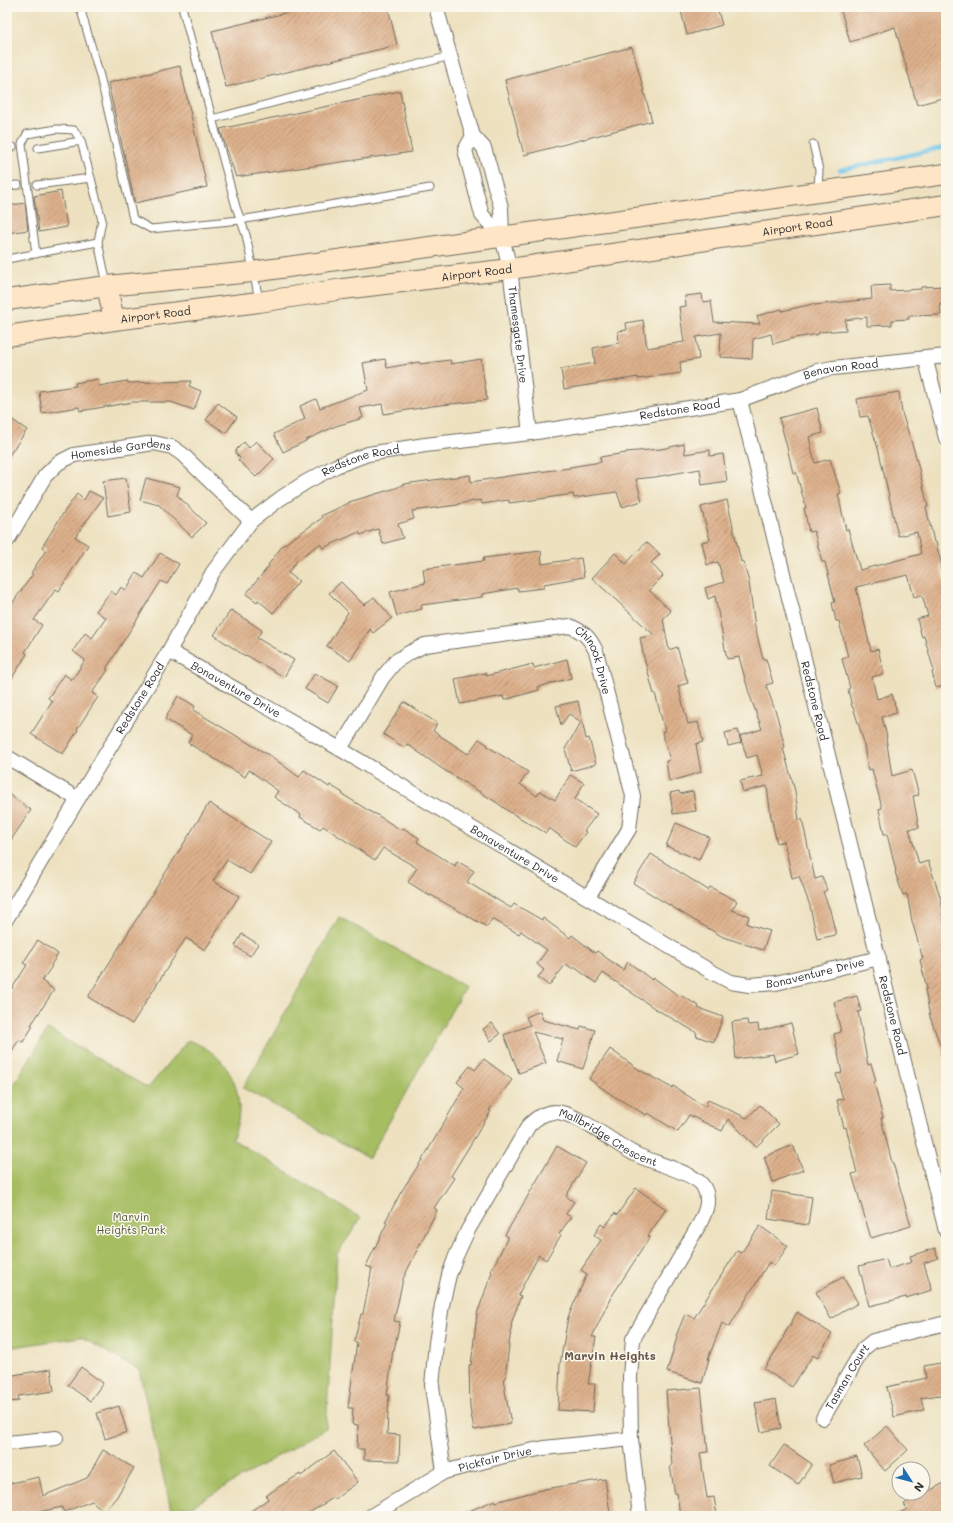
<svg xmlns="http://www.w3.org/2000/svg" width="953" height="1523" font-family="Mali,sans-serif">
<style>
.green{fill:#a6bd62;stroke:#687446}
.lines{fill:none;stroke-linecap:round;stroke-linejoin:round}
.stream{stroke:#6cc3e9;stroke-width:4}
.building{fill:url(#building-hatch)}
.lane-casing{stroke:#6f6b5f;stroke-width:9}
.street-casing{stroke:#6f6b5f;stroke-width:16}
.secondary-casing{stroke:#6f6b5f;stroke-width:22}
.lane{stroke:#fff;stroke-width:7}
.street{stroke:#fff;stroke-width:14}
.secondary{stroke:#fee5c5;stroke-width:20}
.labels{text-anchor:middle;stroke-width:3;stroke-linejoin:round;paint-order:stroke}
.street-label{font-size:11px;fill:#2b2b2b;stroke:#fbf7ec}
.park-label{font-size:11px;fill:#50573c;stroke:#fbf7ec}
.neighbourhood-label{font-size:12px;font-weight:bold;fill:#695a4d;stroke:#fbf7ec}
</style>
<defs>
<pattern id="building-hatch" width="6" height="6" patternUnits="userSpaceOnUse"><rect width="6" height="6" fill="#ddb08b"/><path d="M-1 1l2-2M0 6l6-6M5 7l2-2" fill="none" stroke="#b38f72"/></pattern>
</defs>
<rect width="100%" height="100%" fill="#fbf7ec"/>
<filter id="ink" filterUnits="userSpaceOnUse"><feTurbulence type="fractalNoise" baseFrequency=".025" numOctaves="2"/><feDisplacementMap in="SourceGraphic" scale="8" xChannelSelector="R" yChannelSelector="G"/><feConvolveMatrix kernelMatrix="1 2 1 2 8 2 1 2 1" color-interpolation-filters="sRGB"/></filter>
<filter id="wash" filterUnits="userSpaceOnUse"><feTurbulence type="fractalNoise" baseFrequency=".012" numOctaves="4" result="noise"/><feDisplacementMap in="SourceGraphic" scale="16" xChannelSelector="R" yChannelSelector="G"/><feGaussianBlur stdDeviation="0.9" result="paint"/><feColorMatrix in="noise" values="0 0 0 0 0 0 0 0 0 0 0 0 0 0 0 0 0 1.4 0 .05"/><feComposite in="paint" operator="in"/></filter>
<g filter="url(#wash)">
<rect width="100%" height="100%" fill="#ede1c0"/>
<g class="green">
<path d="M 339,917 L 465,987 L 369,1158 L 243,1088 Z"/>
<path d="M 48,1029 L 148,1088 L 188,1040 C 194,1043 201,1045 207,1049 C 232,1065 244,1097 237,1125 C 236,1130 234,1135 232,1139 L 361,1218 L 337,1254 L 326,1428 L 194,1505 L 171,1510 L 139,1370 L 81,1337 L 7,1348 L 7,1096 Z"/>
</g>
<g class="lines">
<path class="stream" d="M 840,170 L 946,147"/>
</g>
<g id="blocks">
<g class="building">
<path d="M 310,7 L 388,7 L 397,45 L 226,87 L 212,31 Z"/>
<path d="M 680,7 L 717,7 L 722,25 L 687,35 Z"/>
<path d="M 840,7 L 946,7 L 946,97 L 917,105 L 895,27 L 850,42 Z"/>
<path d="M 632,47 L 652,121 L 524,155 L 505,80 Z"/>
<path d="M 180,66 L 207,187 L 135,203 L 108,83 Z"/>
<path d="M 400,91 L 412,152 L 236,177 L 220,129 Z"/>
<path d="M 61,191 L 67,227 L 39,232 L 34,196 Z"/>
<path d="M 25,203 L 28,230 L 7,233 L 7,206 Z"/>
<path d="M 890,285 L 890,291 L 921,289 L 921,287 L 946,286 L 946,303 L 940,303 L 941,315 L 909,316 L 909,319 L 892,320 L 892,325 L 867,326 L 867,317 L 845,320 L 846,330 L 819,332 L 819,334 L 794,338 L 773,344 L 771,334 L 753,339 L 752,359 L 720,357 L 721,333 L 696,337 L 699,359 L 680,362 L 681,373 L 638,379 L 638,377 L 564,389 L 561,369 L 595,363 L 593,348 L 619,343 L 618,331 L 627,330 L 626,323 L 643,320 L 647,348 L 684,342 L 679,307 L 686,306 L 685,296 L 702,294 L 703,302 L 711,301 L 714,322 L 760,324 L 757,316 L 782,309 L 782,311 L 813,304 L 814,305 L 872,299 L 871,286 Z"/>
<path d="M 385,359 L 387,368 L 419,362 L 420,364 L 450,360 L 451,364 L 481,359 L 487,400 L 432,406 L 384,414 L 382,404 L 360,408 L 363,418 L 336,426 L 306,440 L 306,441 L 283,452 L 274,434 L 305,419 L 300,406 L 316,399 L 320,408 L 368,390 L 363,363 Z"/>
<path d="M 98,379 L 99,386 L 127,381 L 128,383 L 191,381 L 189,386 L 201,391 L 194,410 L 171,402 L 133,402 L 80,411 L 79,407 L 42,413 L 39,391 L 76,386 L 75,383 Z"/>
<path d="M 899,392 L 902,413 L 914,450 L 921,477 L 928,507 L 926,507 L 934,542 L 936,542 L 942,567 L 940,567 L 946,586 L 946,685 L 936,688 L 932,672 L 934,671 L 924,636 L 922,637 L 917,619 L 928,616 L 922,595 L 914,597 L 908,575 L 856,587 L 871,651 L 878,649 L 884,674 L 872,677 L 877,699 L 892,694 L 897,713 L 882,717 L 887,737 L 886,737 L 892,776 L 912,770 L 919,795 L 913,796 L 919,828 L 909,829 L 919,864 L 928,861 L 940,896 L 944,914 L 942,914 L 946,929 L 946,1058 L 945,1058 L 930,1017 L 925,989 L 927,989 L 920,960 L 923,959 L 912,921 L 907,894 L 903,895 L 895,872 L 896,871 L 887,834 L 884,834 L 879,809 L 882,808 L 872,769 L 868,770 L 863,739 L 853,707 L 852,707 L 848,689 L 850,688 L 842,659 L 848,657 L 839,621 L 836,621 L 832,603 L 835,602 L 825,562 L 822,562 L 814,531 L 809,532 L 804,508 L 806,508 L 796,472 L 793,473 L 786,443 L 779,418 L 817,408 L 823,433 L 809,437 L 815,463 L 830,459 L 841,493 L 838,494 L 846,530 L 848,529 L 860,570 L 921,554 L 917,532 L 898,536 L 879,452 L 868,416 L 860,417 L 857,399 Z"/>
<path d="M 218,403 L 237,417 L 226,433 L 206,420 Z"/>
<path d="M 7,416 L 27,430 L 7,458 Z"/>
<path d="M 256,441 L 274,459 L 256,477 L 238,460 L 240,458 L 236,454 L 236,450 L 244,442 L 249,448 Z"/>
<path d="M 684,444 L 685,454 L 710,450 L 710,456 L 723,454 L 727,481 L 702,485 L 700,469 L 655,477 L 636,479 L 642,501 L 622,507 L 617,492 L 574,498 L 573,494 L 533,500 L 509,503 L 509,500 L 482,504 L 481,500 L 458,504 L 458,505 L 412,511 L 414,519 L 398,524 L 403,538 L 383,544 L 378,529 L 360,535 L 359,532 L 323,548 L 320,544 L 298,559 L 288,573 L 299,581 L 273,613 L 258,600 L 257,602 L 246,594 L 269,566 L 268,565 L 283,545 L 322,518 L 321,516 L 349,503 L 349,502 L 396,488 L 404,484 L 470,475 L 471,482 L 515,475 L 570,468 L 570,467 L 601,462 L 600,457 L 626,453 L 626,452 L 661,449 Z"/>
<path d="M 126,478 L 131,512 L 108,516 L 103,481 Z"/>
<path d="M 146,478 L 180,487 L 177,495 L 206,523 L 192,537 L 159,505 L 140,500 Z"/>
<path d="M 89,491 L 103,498 L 75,537 L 88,545 L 59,591 L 56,589 L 34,620 L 42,625 L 25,652 L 27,654 L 7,686 L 7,602 L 11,605 L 33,574 L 31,573 L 46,550 L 42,547 L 62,515 L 77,494 L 84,500 Z"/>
<path d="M 727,500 L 741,562 L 743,561 L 749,582 L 755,627 L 763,659 L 766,659 L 773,683 L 766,685 L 777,716 L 785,747 L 783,748 L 795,791 L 799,820 L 802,819 L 815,879 L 822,877 L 827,890 L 823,892 L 830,910 L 836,935 L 817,939 L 810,906 L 799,876 L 792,878 L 784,841 L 777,843 L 771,817 L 767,786 L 743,792 L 740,781 L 763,776 L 757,755 L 747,758 L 740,736 L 762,729 L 749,693 L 739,657 L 727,659 L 715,596 L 708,599 L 705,588 L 724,582 L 718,562 L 707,565 L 702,542 L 710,540 L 701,507 Z"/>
<path d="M 646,542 L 660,554 L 651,563 L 663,576 L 649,590 L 671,611 L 663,619 L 669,650 L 677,647 L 688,683 L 678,686 L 688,724 L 698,722 L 703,742 L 696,744 L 701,772 L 669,782 L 666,761 L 670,760 L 662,732 L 665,731 L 655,693 L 654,694 L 644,658 L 640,638 L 654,635 L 592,578 L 615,553 L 626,564 Z"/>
<path d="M 541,551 L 542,564 L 581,558 L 584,577 L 544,584 L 544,588 L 518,591 L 518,588 L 482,594 L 482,597 L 421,605 L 422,609 L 397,616 L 390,592 L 425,583 L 423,569 L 484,561 L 483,558 Z"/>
<path d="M 160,553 L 179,564 L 167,584 L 161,581 L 106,669 L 108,670 L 92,693 L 98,697 L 77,729 L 78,730 L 63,754 L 31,734 L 52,701 L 48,698 L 64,674 L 72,680 L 85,660 L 73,651 L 85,633 L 92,638 L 106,618 L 96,611 L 111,591 L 116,595 L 121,587 L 126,590 L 136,573 L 144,578 Z"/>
<path d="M 341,582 L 364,605 L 374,597 L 392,618 L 373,633 L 370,629 L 350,661 L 327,646 L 348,612 L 329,593 Z"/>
<path d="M 231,610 L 262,630 L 257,638 L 294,660 L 284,677 L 246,655 L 245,656 L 214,635 Z"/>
<path d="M 567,659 L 571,678 L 538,687 L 539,690 L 504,700 L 503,696 L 460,704 L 455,679 L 486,673 L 486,676 L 533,664 L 534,668 Z"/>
<path d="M 315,673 L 338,686 L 328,703 L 305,689 Z"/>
<path d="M 178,696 L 195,706 L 193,710 L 272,757 L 299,777 L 304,770 L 329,787 L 330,785 L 343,793 L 342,794 L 374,814 L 374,813 L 401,830 L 403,828 L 419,838 L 417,842 L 455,866 L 457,861 L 474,871 L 467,882 L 511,908 L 514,904 L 542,920 L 543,918 L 570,938 L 572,935 L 595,953 L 597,951 L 623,970 L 628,962 L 652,980 L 654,978 L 679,996 L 680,995 L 699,1006 L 698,1008 L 723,1017 L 714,1042 L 696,1036 L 697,1033 L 654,1008 L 603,973 L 596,983 L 574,967 L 573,969 L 566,964 L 549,986 L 538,977 L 544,970 L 537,964 L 547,950 L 521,931 L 519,934 L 492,919 L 487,927 L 431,895 L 430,896 L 408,882 L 417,868 L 383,848 L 375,860 L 323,826 L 320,829 L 300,817 L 301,815 L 274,797 L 278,791 L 249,770 L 245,777 L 188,743 L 192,735 L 165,719 Z"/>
<path d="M 578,701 L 586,739 L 589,738 L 596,764 L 571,771 L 565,749 L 581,722 L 569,714 L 561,725 L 556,706 Z"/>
<path d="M 404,702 L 437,723 L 433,731 L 468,754 L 479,739 L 488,745 L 487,746 L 528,772 L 520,784 L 537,796 L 540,791 L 555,800 L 570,775 L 584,783 L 575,799 L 597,814 L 584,831 L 586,832 L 575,847 L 549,828 L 546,833 L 508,811 L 496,802 L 441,768 L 407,744 L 405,748 L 383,734 Z"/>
<path d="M 738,730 L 741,743 L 728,746 L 725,733 Z"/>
<path d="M 679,791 L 680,794 L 693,791 L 696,811 L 673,814 L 670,793 Z"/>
<path d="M 7,793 L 31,810 L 7,846 Z"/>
<path d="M 209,803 L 271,842 L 250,874 L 227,860 L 213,881 L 239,896 L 205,950 L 186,938 L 132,1024 L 88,997 Z"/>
<path d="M 676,823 L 709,837 L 699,860 L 666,846 Z"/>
<path d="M 651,854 L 708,890 L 710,887 L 737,901 L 732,910 L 749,916 L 747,924 L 770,931 L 763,950 L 723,937 L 692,919 L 633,883 Z"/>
<path d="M 242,934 L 258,944 L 250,956 L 235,946 Z"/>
<path d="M 38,940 L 58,954 L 51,965 L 52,966 L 42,981 L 54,990 L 31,1025 L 33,1026 L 23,1042 L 19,1040 L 7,1058 L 7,996 L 27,965 L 23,963 Z"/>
<path d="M 857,996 L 861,1011 L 858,1012 L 868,1065 L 871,1064 L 876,1081 L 874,1082 L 883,1118 L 881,1118 L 892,1163 L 893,1163 L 911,1226 L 871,1238 L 852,1174 L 857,1173 L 846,1127 L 844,1128 L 837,1100 L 843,1099 L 836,1074 L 842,1073 L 834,1034 L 841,1032 L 834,1002 Z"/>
<path d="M 540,1011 L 543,1020 L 580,1030 L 581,1026 L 595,1030 L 583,1069 L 557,1061 L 563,1039 L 533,1032 L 546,1063 L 519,1073 L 504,1035 L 530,1025 L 526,1017 Z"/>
<path d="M 747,1020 L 748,1025 L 758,1024 L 759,1031 L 791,1023 L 799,1054 L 775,1061 L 773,1054 L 736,1059 L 732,1022 Z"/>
<path d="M 492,1023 L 500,1034 L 491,1041 L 483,1029 Z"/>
<path d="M 610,1049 L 638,1069 L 672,1088 L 673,1086 L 705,1107 L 708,1100 L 747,1118 L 760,1105 L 779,1124 L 756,1147 L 728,1119 L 722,1131 L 689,1115 L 678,1132 L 648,1113 L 646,1115 L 612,1095 L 589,1079 Z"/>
<path d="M 484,1059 L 512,1080 L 489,1110 L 491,1111 L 451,1176 L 454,1178 L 434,1208 L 437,1210 L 403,1279 L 394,1321 L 400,1322 L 394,1350 L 393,1350 L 387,1395 L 389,1395 L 387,1434 L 400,1435 L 399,1461 L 364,1460 L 364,1449 L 357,1449 L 358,1425 L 352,1424 L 353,1408 L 348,1408 L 357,1342 L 354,1342 L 361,1314 L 363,1314 L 372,1268 L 366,1266 L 387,1223 L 385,1222 L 401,1192 L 427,1152 L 464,1088 L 457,1082 L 470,1066 L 475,1070 Z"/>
<path d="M 793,1145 L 803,1170 L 773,1182 L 764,1157 Z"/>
<path d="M 557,1146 L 586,1163 L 566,1196 L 574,1202 L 566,1214 L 571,1217 L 559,1234 L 561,1235 L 546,1260 L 539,1255 L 518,1295 L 521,1296 L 512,1321 L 505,1379 L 503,1379 L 511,1424 L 474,1430 L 470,1408 L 469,1365 L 471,1365 L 477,1314 L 492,1272 L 491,1271 L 508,1237 L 505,1235 Z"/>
<path d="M 636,1188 L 666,1209 L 648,1236 L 650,1237 L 610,1299 L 592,1337 L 596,1337 L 588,1384 L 595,1384 L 593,1412 L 558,1410 L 560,1364 L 568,1317 L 587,1274 L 581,1270 L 601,1240 L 594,1235 L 601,1224 L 605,1227 L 615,1213 L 617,1215 Z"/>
<path d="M 772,1191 L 812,1197 L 808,1225 L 768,1219 Z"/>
<path d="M 760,1226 L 788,1246 L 774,1266 L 769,1262 L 729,1327 L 722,1323 L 708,1359 L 709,1359 L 702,1383 L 667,1372 L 677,1337 L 676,1336 L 685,1314 L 694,1318 L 737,1251 L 741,1253 Z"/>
<path d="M 935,1248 L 938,1258 L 924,1263 L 932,1290 L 906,1298 L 906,1297 L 869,1306 L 859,1266 L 886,1259 L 889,1269 L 912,1262 L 910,1256 Z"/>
<path d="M 843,1277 L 858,1303 L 831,1319 L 816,1292 Z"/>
<path d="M 797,1312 L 832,1334 L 817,1358 L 813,1355 L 792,1387 L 764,1369 L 784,1338 L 783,1337 Z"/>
<path d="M 946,1362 L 946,1394 L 921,1398 L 924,1410 L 894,1417 L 887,1387 L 926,1378 L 924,1366 Z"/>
<path d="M 81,1367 L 103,1383 L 90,1401 L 68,1385 Z"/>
<path d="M 51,1369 L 54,1391 L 18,1396 L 19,1401 L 7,1402 L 7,1376 Z"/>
<path d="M 701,1388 L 708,1452 L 700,1453 L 707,1498 L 714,1497 L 717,1516 L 680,1516 L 677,1493 L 675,1494 L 670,1466 L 672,1466 L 666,1391 Z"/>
<path d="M 776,1399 L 781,1428 L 761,1432 L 755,1403 Z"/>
<path d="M 119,1406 L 127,1432 L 105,1439 L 97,1413 Z"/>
<path d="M 887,1426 L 908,1450 L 885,1471 L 864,1446 Z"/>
<path d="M 784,1445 L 812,1464 L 798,1485 L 770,1466 Z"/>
<path d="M 103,1450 L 134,1468 L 116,1498 L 104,1511 L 92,1501 L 64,1512 L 62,1507 L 19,1516 L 18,1513 L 7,1514 L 7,1484 L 39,1477 L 43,1496 L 87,1478 Z"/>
<path d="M 334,1451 L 358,1482 L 335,1499 L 333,1498 L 304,1516 L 244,1516 L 268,1499 L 266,1496 L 280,1486 L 300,1474 L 301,1476 Z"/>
<path d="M 857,1457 L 862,1476 L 834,1483 L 829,1465 Z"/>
<path d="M 605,1479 L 610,1513 L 593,1516 L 457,1516 L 495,1500 L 495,1502 L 545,1489 Z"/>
<path d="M 946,1482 L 946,1516 L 894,1516 L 907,1509 L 904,1504 L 926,1490 L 927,1492 Z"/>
</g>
</g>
</g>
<g filter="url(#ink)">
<use href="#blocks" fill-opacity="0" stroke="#6f6b5f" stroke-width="1"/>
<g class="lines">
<defs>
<g id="lane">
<path d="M 80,7 L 100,76 L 133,219 L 151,229 L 240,220 L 430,188"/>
<path d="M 182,7 L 236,207 L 246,235 L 259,300"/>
<path d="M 212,119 L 450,56"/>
<path d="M 813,144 L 819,170 L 818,191"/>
<path d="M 7,148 L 13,147"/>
<path d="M 38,148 L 81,141 L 102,220 L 98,242"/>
<path d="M 37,185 L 91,178"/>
<path d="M 7,186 L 18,185"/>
<path d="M 36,254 L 22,144 L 27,134 L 57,129 L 74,130 L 81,141"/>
<path d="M 7,259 L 98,242 L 107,284"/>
</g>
<g id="street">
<path id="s1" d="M 436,7 L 473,136 L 484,148 L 501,207 L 502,237 L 510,269 L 530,433"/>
<path d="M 473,136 L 465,150 L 482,215 L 502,237"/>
<path d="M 925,357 L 946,438"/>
<path id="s2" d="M 740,400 L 946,1231"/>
<path id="s3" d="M 7,541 L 45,476 L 58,463 L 74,455 L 154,443 L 172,447 L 182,454 L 251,521"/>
<path id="s4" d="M 169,651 L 340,749 L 710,971 L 731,982 L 749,985 L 776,983 L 879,958"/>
<path id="s5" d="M 340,749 L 383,677 L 396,661 L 409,653 L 425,645 L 570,626 C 585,633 589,637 596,651 L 633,796 L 629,829 L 588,897"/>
<path d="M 7,757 L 78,799"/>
<path id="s6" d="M 7,918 L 78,799 L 169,651 L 213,572 L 251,521 L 281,498 L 306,482 L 336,466 L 368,454 L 425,445 L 530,433 L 740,400 L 817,371 L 833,368 L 946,356"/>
<path id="s7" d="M 823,1418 L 863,1349 L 873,1341 L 946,1323"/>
<path d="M 7,1443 L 56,1438"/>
<path id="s8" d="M 444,1472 L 432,1386 L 436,1343 L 442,1305 L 449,1275 L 456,1256 L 468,1230 L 529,1125 C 536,1118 544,1112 555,1112 C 576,1112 615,1144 635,1154 C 650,1162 696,1173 703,1186 C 711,1199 706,1211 700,1223 L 633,1339 L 630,1377 L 631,1439 L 640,1516"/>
<path id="s9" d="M 371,1516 L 444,1472 L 504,1456 L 544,1448 L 631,1439"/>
</g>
<g id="secondary">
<path d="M 107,286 L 114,320"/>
<path d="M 7,300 L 107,286 L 252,272 L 946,174"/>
<path id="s10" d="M 7,336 L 114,320 L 259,302 L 343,289 L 510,269 L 946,205"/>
</g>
</defs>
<use href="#lane" class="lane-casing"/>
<use href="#street" class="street-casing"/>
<use href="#secondary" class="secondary-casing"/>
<use href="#lane" class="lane"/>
<use href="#street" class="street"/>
<use href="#secondary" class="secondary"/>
</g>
</g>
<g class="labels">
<g class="street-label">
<text dy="4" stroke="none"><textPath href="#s10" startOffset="798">Airport Road</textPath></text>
<text dy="4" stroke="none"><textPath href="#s10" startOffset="474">Airport Road</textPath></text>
<text dy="4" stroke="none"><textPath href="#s10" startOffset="150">Airport Road</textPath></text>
<text dy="4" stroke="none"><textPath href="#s1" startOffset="341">Thamesgate Drive</textPath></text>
<text dy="4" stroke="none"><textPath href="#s6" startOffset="1084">Benavon Road</textPath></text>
<text dy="4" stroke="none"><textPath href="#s6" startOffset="917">Redstone Road</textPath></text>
<text dy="4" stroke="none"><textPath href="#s3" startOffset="159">Homeside Gardens</textPath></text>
<text dy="4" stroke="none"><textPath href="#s6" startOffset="593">Redstone Road</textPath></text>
<text dy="4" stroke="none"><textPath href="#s5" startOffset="328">Chinook Drive</textPath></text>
<text dy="4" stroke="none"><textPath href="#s4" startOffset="77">Bonaventure Drive</textPath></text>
<text dy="4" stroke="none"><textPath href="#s6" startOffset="257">Redstone Road</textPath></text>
<text dy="4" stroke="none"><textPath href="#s2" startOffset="310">Redstone Road</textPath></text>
<text dy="4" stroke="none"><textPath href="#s4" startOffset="401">Bonaventure Drive</textPath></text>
<text dy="4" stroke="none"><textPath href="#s4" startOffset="738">Bonaventure Drive</textPath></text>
<text dy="4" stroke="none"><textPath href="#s2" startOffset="634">Redstone Road</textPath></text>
<text dy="4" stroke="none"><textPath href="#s8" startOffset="459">Mallbridge Crescent</textPath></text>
<text dy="4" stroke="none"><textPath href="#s7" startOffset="48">Tasman Court</textPath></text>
<text dy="4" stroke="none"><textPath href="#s9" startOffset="138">Pickfair Drive</textPath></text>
</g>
<g class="park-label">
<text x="131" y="1221">Marvin<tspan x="131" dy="13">Heights Park</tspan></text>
</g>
<g class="neighbourhood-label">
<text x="610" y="1360">Marvin Heights</text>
</g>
</g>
<rect width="953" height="1523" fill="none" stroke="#fbf7ec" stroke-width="24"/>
<g transform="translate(911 1481) rotate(126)"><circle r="19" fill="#fbf7ec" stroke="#a8a59f"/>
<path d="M0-3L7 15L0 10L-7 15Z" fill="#1f6fb2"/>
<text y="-6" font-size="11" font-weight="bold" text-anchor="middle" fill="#2b2b2b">N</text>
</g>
</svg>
